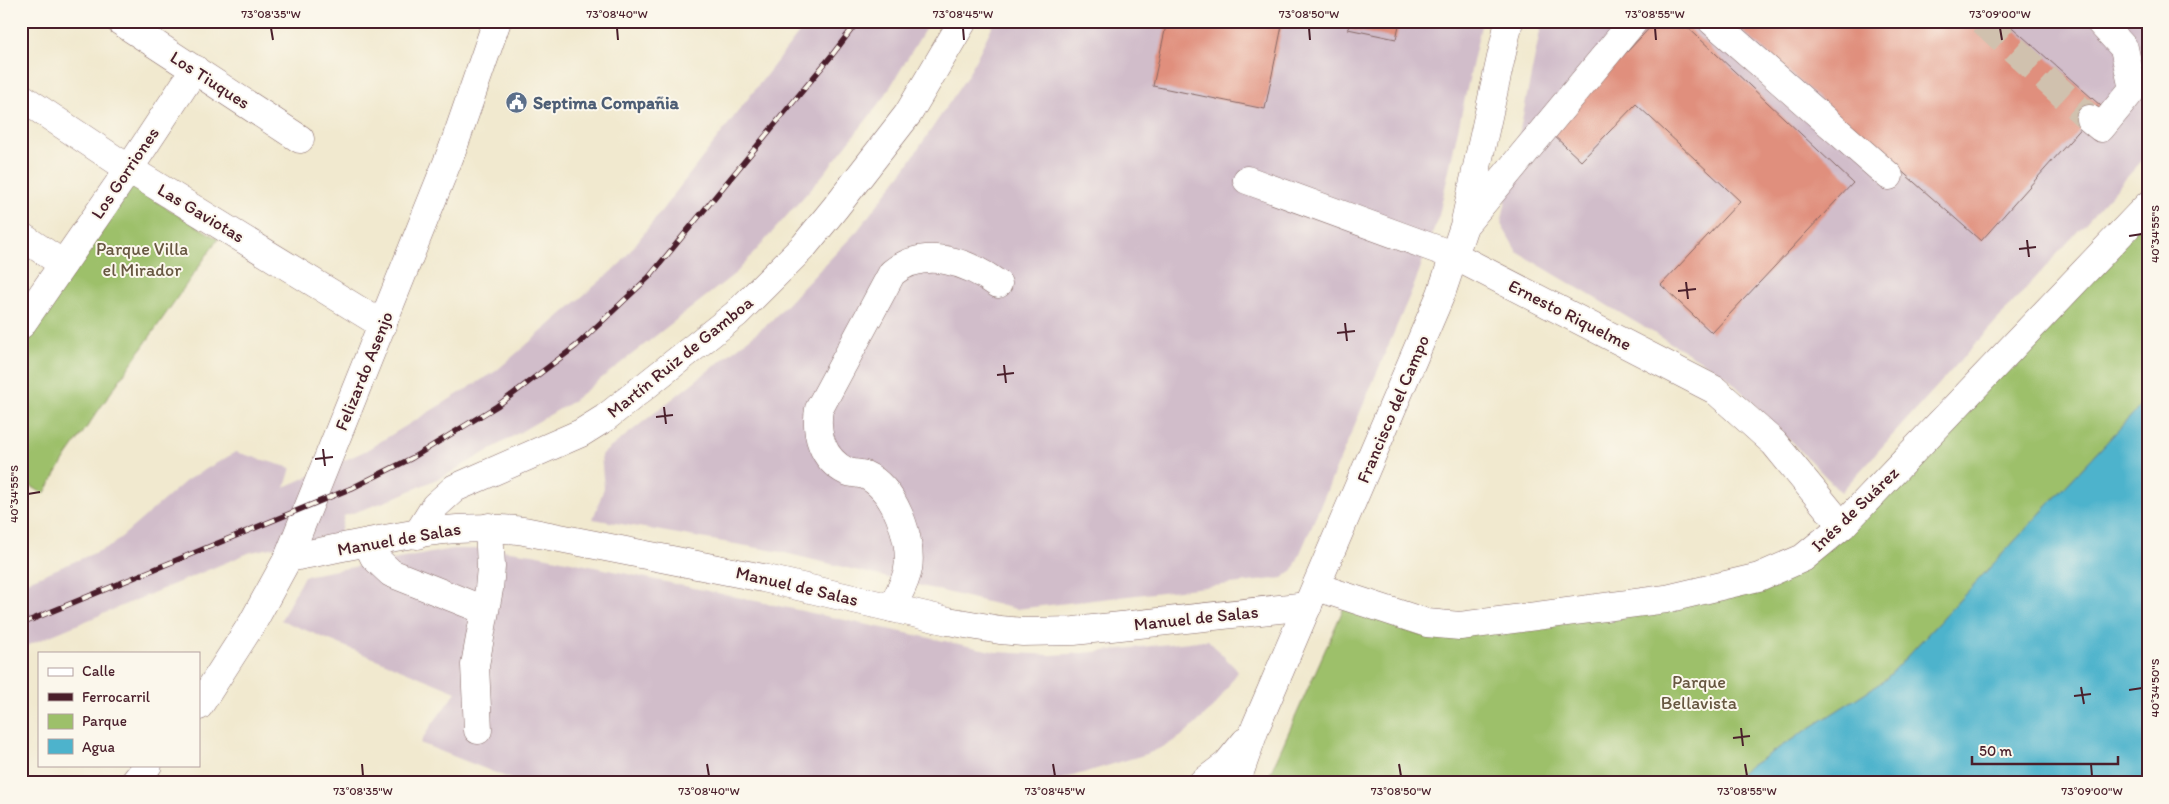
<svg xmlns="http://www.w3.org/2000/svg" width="2169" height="804" font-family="Itim,sans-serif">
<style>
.industrial{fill:#d1bdca}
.green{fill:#9dc06a;stroke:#74704a}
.water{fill:#4db3cc;stroke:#4c697c}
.building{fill:#e08f7d}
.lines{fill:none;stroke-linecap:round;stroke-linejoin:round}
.minor-tunnel{stroke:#d0c1ae;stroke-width:28;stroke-dasharray:28 14;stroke-linecap:butt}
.minor-casing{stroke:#846664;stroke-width:29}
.minor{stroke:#fff;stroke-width:28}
.rail-casing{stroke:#4a1f2b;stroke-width:5.5}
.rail{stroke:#fbf7ec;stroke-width:4;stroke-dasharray:11;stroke-linecap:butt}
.ticks{fill:none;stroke:#4a1f2b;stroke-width:2}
.labels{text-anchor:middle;stroke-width:4;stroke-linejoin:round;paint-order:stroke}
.street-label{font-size:18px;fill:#4a1f2b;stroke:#fbf7ec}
.service-label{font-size:18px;font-weight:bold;fill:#4e5e75;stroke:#fbf7ec;text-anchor:start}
.park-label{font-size:18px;fill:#675741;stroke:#fbf7ec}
.neatline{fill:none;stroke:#4a1f2b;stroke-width:2}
.ticks-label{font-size:12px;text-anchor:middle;fill:#4a1f2b}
</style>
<rect width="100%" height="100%" fill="#fbf7ec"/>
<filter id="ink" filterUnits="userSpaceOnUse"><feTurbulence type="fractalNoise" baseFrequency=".02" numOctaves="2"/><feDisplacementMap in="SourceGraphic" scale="10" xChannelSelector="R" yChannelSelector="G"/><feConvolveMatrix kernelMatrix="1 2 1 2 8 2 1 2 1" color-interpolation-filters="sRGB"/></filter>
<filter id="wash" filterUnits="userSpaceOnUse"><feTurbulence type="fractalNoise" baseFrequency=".0096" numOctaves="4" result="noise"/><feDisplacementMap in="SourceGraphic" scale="20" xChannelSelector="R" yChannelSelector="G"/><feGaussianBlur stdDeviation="1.12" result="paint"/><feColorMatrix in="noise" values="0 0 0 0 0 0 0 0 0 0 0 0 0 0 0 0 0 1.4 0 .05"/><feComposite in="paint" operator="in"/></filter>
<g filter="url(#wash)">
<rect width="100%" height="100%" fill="#f1e9cf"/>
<g class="industrial">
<path d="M 808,21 L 930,21 L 883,99 L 822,176 L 737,272 L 570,403 L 448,474 L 387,501 L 344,516 L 340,534 L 251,552 L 21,648 L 21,584 L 111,546 L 187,480 L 236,452 L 291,468 L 285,487 L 365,451 L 496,371 L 621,263 Z"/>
<path d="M 995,21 L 1482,21 L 1439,215 L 1415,283 L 1293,570 L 1282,578 L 1016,609 L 781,552 L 593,519 L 604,488 L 601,455 L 769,323 L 858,230 L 906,167 L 968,75 Z"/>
<path d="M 1542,21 L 2148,21 L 2148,154 L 1841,492 L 1725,375 L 1517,252 L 1501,224 Z"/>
<path d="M 453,549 L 494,549 L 533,554 L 996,652 L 1051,655 L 1084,653 L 1208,640 L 1238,671 L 1215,706 L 1185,734 L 1167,745 L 1147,754 L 1049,783 L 521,783 L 420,743 L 430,727 L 456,692 L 281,620 L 304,576 Z"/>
</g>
<g class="green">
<path d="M 131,186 L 218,239 L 66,457 L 44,494 L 21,480 L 21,349 Z"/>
<path d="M 2148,213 L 2148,398 L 1885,680 L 1724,783 L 1266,783 L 1346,603 L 1433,634 L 1766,581 Z"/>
</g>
<path class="water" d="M 2148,398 L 2148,783 L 1724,783 L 1885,680 Z"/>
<g id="blocks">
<g class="building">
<path d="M 1167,21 L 1283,21 L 1265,109 L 1153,86 Z"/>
<path d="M 1350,21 L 1400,21 L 1396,39 L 1348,29 Z"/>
<path d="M 1656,21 L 1681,21 L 1853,183 L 1712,333 L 1661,285 L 1740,201 L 1636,104 L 1581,161 L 1551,133 Z"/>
<path d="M 1731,21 L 2005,21 L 2101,106 L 1981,241 Z"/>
</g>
</g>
</g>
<g filter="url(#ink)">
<use href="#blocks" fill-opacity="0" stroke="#846664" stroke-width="1"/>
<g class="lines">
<path class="minor-tunnel" d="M 1983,21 L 2090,119"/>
<defs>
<g id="minor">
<path d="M 120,21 L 300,139"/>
<path d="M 1712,21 L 1889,176"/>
<path d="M 21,97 L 129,169 L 383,325"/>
<path d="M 2090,119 L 2101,128 L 2133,89 L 2124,48 L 2099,21"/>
<path d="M 1247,180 L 1455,256 L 1715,390 L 1774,443 L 1842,526"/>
<path d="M 1467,222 L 1634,21"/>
<path d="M 21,236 L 63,264"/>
<path d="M 21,325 L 129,169 L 195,69"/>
<path d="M 417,535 L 435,506 L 455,488 L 581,433 L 605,418 L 736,314 L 804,246 L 835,208 L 908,114 L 963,21"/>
<path d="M 367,543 L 374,557 L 391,573 L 484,610"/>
<path d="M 288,558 C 365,544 445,520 524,531 L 763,578 L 948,621 L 1000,630 L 1023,632 L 1074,631 L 1308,606"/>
<path d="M 1317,587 L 1427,623 L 1460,626 L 1666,599 L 1759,577 L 1803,558 L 1842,526 L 2148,205"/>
<path d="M 892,608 C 897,596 906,582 908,569 C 913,539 894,488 865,475 C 859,473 852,474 846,471 C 822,459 815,433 819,409 L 892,273 C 925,246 968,262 998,284"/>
<path d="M 199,706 L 253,622 L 288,558 L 453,148 L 497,21"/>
<path d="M 478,730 L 475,665 L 489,589 L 491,567 L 489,527"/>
<path d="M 134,783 L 148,765"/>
<path d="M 1202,783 L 1227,764 L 1245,742"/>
<path d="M 1236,783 L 1256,726 L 1441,294 L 1464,226 L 1509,21"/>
</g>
</defs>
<use href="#minor" class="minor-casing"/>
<use href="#minor" class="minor"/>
<defs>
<path id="rail" d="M 21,624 L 352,488 L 412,458 L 497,406 L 576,346 L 649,277 L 832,55 L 858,21"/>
</defs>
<use href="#rail" class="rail-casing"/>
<use href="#rail" class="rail"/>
</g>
</g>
<path class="ticks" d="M 271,28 L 273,40M 617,28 L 618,40M 963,28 L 964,40M 1309,28 L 1310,40M 1655,28 L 1656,40M 2000,28 L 2002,40M 2129,236 L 2142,234M 2027,240 L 2029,257M 2019,249 L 2036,247M 1686,282 L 1688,299M 1678,291 L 1696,289M 1345,323 L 1347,341M 1337,333 L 1355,331M 1004,365 L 1006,383M 997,375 L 1014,373M 664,407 L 666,424M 656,417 L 673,415M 323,449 L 325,466M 315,459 L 333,457M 28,494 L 40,492M 2081,687 L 2084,704M 2129,690 L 2142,688M 2074,696 L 2091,694M 1741,728 L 1743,746M 1733,738 L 1750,736M 362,764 L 363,776M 707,764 L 709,776M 1053,764 L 1055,776M 1399,764 L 1401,776M 1745,764 L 1747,776M 2091,764 L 2092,776"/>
<defs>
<symbol id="civic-disc" viewBox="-11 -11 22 22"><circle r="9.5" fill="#5c6f8a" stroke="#fbf7ec"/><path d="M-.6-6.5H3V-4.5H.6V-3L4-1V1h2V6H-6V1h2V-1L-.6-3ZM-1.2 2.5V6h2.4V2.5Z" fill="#fff"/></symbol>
</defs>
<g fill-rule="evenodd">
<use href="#civic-disc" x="504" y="90" width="25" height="25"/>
</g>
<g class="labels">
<g class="street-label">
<text transform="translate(210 80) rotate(33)" y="6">Los Tiuques</text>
<text transform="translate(125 173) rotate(-56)" y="6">Los Gorriones</text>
<text transform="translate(201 213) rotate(31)" y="6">Las Gaviotas</text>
<text transform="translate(1570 315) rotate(27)" y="6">Ernesto Riquelme</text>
<text transform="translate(680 357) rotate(-39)" y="6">Martín Ruiz de Gamboa</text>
<text transform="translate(364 371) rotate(-68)" y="6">Felizardo Asenjo</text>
<text transform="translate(1393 409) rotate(-67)" y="6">Francisco del Campo</text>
<text transform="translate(1855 509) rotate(-44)" y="6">Inés de Suárez</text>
<text transform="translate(399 539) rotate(-10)" y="6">Manuel de Salas</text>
<text transform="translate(797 586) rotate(13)" y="6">Manuel de Salas</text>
<text transform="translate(1196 618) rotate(-6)" y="6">Manuel de Salas</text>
</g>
<g class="service-label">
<text x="533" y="109">Septima Compañia</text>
</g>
<g class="park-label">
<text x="142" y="255">Parque Villa<tspan x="142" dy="21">el Mirador</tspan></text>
<text x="1699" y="688">Parque<tspan x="1699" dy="21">Bellavista</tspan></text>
</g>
</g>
<rect width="2169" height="804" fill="none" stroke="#fbf7ec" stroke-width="55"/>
<rect x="38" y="652" width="162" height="115" fill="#fbf7ec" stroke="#b4a19f"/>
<rect x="48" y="668" width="25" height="8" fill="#ffffff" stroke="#b4a19f"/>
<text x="82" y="676" font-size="15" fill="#4a1f2b">Calle</text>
<rect x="48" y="693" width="25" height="8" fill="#4a1f2b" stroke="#b4a19f"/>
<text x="82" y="702" font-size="15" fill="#4a1f2b">Ferrocarril</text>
<rect x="48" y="714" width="25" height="15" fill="#9dc06a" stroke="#b4a19f"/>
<text x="82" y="726" font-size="15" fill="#4a1f2b">Parque</text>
<rect x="48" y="739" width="25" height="15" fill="#4db3cc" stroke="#b4a19f"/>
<text x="82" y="752" font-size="15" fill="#4a1f2b">Agua</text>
<path d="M1972 756v8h146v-8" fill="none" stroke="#4a1f2b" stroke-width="2.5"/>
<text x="1979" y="756" font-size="15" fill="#4a1f2b" stroke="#fbf7ec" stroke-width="4" paint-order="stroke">50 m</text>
<rect x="28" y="28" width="2114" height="748" class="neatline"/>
<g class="ticks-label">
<text x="271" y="18">73°08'35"W</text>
<text x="617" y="18">73°08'40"W</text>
<text x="963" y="18">73°08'45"W</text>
<text x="1309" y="18">73°08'50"W</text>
<text x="1655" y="18">73°08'55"W</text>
<text x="2000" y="18">73°09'00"W</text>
<text transform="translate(2155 234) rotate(-90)" y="4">40°34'55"S</text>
<text transform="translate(14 494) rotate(-90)" y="4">40°34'55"S</text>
<text transform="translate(2155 688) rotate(-90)" y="4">40°34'50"S</text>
<text x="363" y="795">73°08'35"W</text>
<text x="709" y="795">73°08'40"W</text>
<text x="1055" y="795">73°08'45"W</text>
<text x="1401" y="795">73°08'50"W</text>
<text x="1747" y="795">73°08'55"W</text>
<text x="2092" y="795">73°09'00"W</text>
</g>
</svg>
